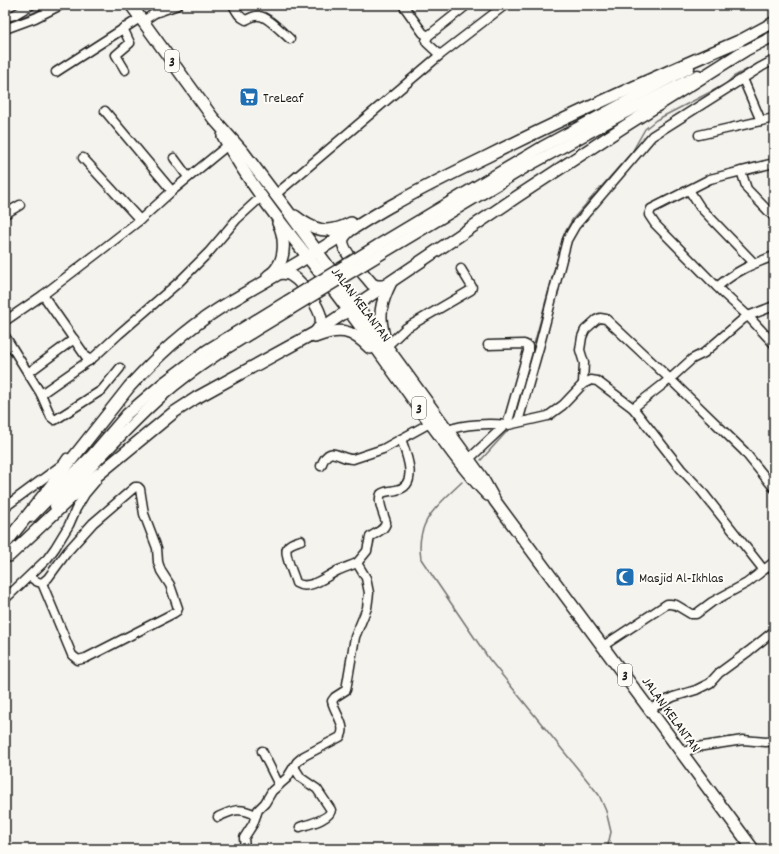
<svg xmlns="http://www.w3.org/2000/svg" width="779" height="854" font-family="Dekko,sans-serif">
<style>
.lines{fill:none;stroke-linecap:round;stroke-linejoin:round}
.stream{stroke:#72716f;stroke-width:1.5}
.minor-casing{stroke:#1c1c1c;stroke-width:11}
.major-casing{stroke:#1c1c1c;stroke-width:13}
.highway-casing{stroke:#1c1c1c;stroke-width:14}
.minor{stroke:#fdfcf7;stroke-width:8}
.major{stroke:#fdfcf7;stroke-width:10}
.highway{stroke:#fdfcf7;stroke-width:11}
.major-bridge-casing{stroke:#1c1c1c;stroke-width:13;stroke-linecap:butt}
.major-bridge{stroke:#fdfcf7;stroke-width:10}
.labels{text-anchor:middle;stroke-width:4;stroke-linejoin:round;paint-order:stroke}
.shield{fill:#fdfcf7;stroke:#605f5e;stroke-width:1}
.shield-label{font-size:13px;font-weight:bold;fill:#1c1c1c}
.poi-label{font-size:14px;fill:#1c1c1c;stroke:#fdfcf7;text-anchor:start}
.street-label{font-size:14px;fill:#1c1c1c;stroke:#fdfcf7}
</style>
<rect width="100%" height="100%" fill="#f4f3ee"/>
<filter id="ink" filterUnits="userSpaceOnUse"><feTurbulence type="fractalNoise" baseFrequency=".025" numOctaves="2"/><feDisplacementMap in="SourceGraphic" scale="8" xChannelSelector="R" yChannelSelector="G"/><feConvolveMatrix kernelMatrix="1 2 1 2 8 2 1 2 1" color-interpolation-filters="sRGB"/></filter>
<g filter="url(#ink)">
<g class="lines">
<g class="stream">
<path d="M 5,24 L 52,5"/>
<path d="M 514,418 L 564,234 L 572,220 L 632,152 L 645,129 L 656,120 L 726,84 L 733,77 L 774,55"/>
<path d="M 481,460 L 510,428"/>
<path d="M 462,482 C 437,506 415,521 421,559 L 489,659 L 599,795 L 606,811 L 611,832 L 607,849"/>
</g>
<defs>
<g id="minor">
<path d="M 233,5 C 237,12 239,17 246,20 C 250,18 255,15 259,16 C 267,16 283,33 290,39"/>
<path d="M 403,5 L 423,33 L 428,36"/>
<path d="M 5,17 L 14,15 L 31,5"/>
<path d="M 143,21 L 155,13 L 178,5"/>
<path d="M 123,28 L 130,43 L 116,55 L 125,70"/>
<path d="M 5,29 L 35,18 L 61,5"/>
<path d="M 440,55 L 427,43 L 426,41 L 428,36 L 467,5"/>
<path d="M 56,72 L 140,18"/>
<path d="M 743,79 L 761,121"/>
<path d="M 105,111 L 172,191"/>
<path d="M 699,135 L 774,118"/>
<path d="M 83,158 L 140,220"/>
<path d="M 174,158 L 188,177"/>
<path d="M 774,163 L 710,179 L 651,209 L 649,215 L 655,224 L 723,293 L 748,316 L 774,344"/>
<path d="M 741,171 L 747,189 L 774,217"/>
<path d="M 689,190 L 700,207 L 754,263"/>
<path d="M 275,195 L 440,55 L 505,5"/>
<path d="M 5,214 L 20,205"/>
<path d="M 717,287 C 736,271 752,264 774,256"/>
<path d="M 43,295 L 89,361"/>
<path d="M 5,321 L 43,295 L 99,252 L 140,220 L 172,191 L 228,145"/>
<path d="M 5,336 L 41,394 L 51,417 L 55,420 L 102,390 L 120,368"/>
<path d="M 387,346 L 406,328 L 471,290 L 472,287 L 461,269"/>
<path d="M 28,373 L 74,339"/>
<path d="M 583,383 L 584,363 L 580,350 L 582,337 L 585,330 L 596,320 L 600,318 L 606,319 L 670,379 L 744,451 L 774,488"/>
<path d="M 41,394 L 94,357 L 119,334 L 179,282 L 209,252 L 237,219 L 261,197"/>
<path d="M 633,408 L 670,379 L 692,359 L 704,353 L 742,320 L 748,316 L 774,306"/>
<path d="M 518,422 L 540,344 L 567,240 L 575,226 L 652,136 L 761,67 L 774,60"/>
<path d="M 448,430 C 464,424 490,423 507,425 L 528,351 L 528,346 L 524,344 L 488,345"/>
<path d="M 469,459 L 504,426 L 548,416 L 563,405 L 583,384 L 591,380 L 597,381 L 633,408 L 681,469 L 700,489 L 763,569"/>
<path d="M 321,466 C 330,442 339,460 353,459 L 383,449 L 401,439"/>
<path d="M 5,507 L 63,464 L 67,458"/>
<path d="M 301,540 C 296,542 289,543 287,548 C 284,555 294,575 296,583 C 309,591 325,577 337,571 C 343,568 350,566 357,563"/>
<path d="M 30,576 C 34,580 36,582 42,583 L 48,578 L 67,552 L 93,523 L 135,487 L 138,487 L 140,489 L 144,514 L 157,548 L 158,562 L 161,571 L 170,585 L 178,608 L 177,611 L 174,613 L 86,658 L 78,660 L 72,655 L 42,583"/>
<path d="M 5,599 L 47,559 L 55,548 L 69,525 L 76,509 L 85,494 L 96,481"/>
<path d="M 603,646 L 667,604 L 670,604 L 676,605 L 691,614 L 696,614 L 712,602 L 747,583 L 774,562"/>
<path d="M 650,709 L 673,697 L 696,690 L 710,683 L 719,673 L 749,651 L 774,631"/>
<path d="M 262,751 L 279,785"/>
<path d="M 682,753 L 697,747 L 743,740 L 766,742 L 774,741"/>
<path d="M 294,767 L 301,778 L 317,789 L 331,810 C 330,819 309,824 300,827"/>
<path d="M 218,817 C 233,810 239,807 256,815"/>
<path d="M 245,849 L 244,838 L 253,824 L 258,810 L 265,803 L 272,791 L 287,778 L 297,762 L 304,756 L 340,737 C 348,727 334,712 332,701 L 335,697 L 346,690 L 355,637 L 367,608 L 369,593 L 366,578 L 357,563 L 367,551 L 370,537 C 377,532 385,530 386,522 C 384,515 377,501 381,494 C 384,491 392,491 396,490 C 420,486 406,453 401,439 L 430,423"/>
</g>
<g id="major">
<path d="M 733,44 L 774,22"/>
<path d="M 737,55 L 774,36"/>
<path d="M 378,245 L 542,147 L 689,68"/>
<path d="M 383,253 L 528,166 L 619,116 L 698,75"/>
<path d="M 55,506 C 90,469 124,429 163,395 C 202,361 247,336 291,309"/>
<path d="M 31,517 L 92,455 L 127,414 L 163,383 L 207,350 L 287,301"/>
</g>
<g id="highway">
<path d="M 131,5 L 213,118 L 244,153 L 287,210 L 481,476 L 495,501 L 753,849"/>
<path d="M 223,136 C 257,199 307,253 349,311 C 380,352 409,395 440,436 C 455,457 470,477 488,495"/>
<path d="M 295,216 C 314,231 328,235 351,223"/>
<path d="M 349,231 C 347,233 344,236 343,239 C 340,250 365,275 372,284 L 377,286 L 385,286"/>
<path d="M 280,273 C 284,273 288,273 292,276 C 302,282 324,312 321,324 C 320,327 317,330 316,332"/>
<path d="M 268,276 C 271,274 274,272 276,269 C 286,257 285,236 278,223"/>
<path d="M 315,337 C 340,327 351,329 370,348"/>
<path d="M 385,340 C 378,316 380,304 391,282"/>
<path d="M 5,544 L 129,387 C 155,358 184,331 217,310 C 247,291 278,275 309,256 C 338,239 366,219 396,203 C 426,186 457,171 488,156 C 570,115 654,77 739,41"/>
<path d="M 9,556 L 76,493 L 173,413 L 196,398 L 316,332 L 518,196 L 625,126 L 744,51"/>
</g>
</defs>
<use href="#minor" class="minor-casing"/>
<use href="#major" class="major-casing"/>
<use href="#highway" class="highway-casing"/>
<use href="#minor" class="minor"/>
<use href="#major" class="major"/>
<use href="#highway" class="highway"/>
<defs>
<g id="major-bridge">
<path d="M 287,301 L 378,245"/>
<path d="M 291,309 L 383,253"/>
</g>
</defs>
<use href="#major-bridge" class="major-bridge-casing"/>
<use href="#major-bridge" class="major-bridge"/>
</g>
</g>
<defs>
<symbol id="supermarket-square" viewBox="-11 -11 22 22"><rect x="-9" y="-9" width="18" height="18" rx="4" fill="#1f6fb2" stroke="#fdfcf7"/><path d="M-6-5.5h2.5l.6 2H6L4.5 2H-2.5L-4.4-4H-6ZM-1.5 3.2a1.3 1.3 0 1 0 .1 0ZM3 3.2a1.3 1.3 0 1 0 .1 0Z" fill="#fff"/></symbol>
<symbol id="mosque-square" viewBox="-11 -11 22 22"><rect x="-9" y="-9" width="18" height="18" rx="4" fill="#1f6fb2" stroke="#fdfcf7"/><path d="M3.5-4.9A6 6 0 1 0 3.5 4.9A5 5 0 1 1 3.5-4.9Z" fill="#fff"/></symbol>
</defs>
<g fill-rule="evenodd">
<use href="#supermarket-square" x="238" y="86" width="22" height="22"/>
<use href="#mosque-square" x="614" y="566" width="22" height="22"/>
</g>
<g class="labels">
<g class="shield">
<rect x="165" y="50" width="14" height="22" rx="3"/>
<rect x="412" y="397" width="14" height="22" rx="3"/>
<rect x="618" y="664" width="14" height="22" rx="3"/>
</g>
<g class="shield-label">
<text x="172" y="66">3</text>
<text x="419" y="413">3</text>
<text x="625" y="680">3</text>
</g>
<g class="poi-label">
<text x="263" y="102">TreLeaf</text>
<text x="639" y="582">Masjid Al-Ikhlas</text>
</g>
<g class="street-label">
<text transform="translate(362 304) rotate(53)" y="5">JALAN KELANTAN</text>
<text transform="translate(672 714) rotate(54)" y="5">JALAN KELANTAN</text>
</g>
</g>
<rect width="779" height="854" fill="none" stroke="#fdfcf7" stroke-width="20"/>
<rect x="10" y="10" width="759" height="834" fill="none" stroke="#1c1c1c" stroke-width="1.5" filter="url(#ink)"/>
</svg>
